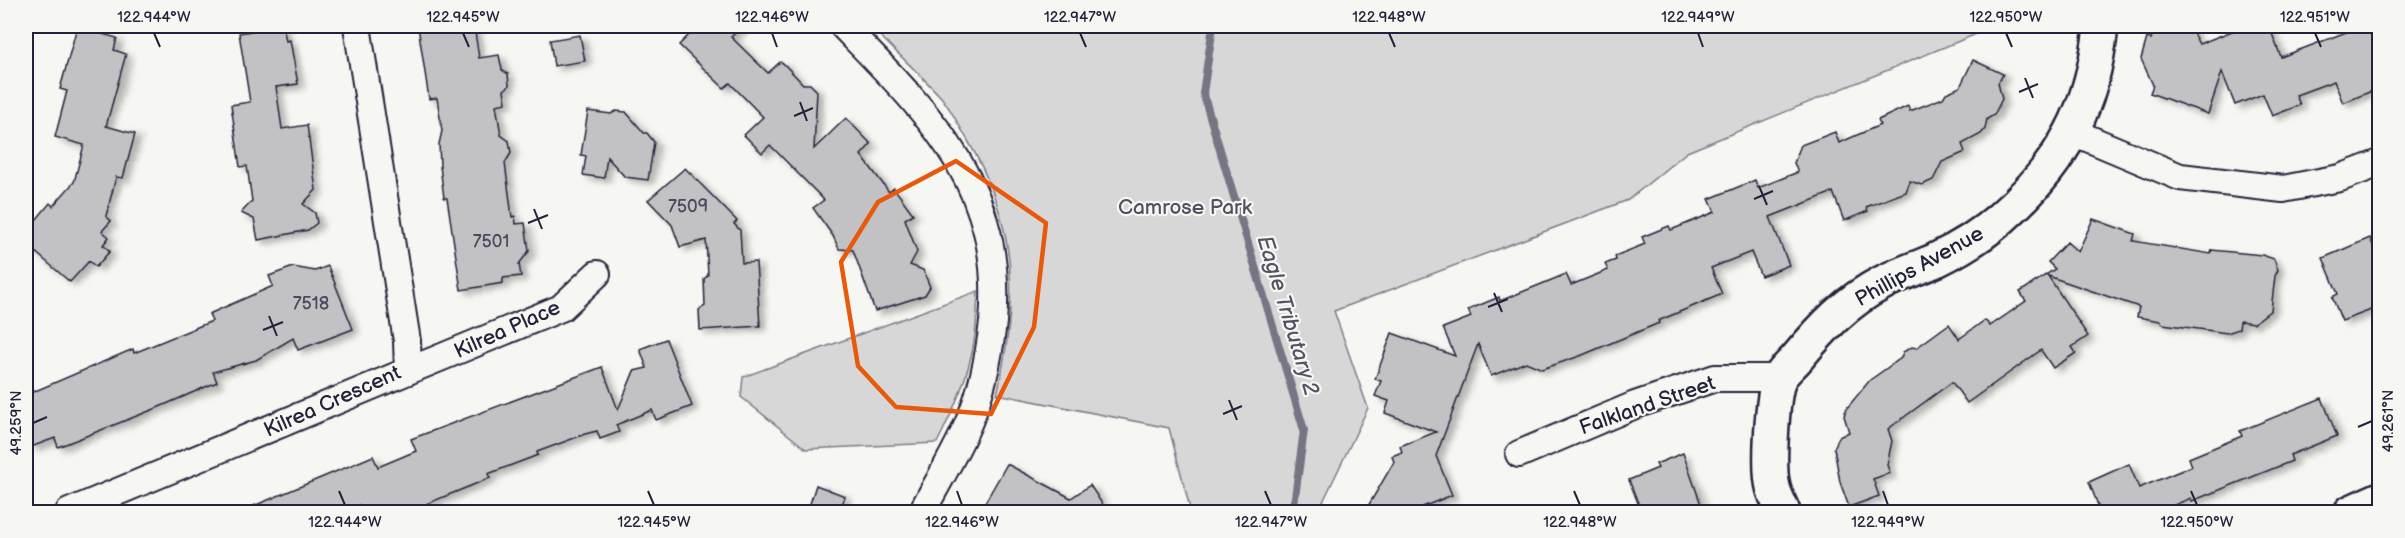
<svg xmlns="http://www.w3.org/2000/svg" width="2405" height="538" font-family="'Balsamiq Sans',sans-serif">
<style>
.green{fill:#d7d7d7;stroke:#7c7c89;stroke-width:1.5}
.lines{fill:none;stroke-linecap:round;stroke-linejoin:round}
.stream{stroke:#757583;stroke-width:8}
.building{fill:#c2c2c4;stroke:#22223b;stroke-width:1.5;filter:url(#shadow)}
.street-casing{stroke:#22223b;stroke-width:30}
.secondary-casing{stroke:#22223b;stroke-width:38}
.street{stroke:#f6f6f2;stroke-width:26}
.secondary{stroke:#f6f6f2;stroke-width:33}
.marked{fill:none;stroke:#e8590c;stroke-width:4.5;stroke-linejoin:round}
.ticks{fill:none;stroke:#22223b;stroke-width:2}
.labels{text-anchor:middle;stroke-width:4.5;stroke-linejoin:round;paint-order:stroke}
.number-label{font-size:18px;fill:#4a4a5d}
.park-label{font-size:21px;fill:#4f4f62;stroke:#f6f6f2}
.street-label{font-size:21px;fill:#22223b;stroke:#f6f6f2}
.water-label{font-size:22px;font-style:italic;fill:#535365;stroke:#f6f6f2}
.neatline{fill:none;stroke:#22223b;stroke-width:2}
.ticks-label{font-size:15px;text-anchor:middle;fill:#22223b}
</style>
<defs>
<filter id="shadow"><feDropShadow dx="6" dy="4" stdDeviation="3" flood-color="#0004"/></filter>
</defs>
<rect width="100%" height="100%" fill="#f6f6f2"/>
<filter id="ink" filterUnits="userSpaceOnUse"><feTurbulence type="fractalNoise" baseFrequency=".0167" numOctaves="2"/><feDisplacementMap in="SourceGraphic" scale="12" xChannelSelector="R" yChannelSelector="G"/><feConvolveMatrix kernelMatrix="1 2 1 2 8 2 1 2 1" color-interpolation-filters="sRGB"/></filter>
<g filter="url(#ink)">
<g class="green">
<path d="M 870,26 L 1996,26 L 1687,152 L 1628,200 L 1334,311 L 1368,408 L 1320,508 L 1321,512 L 1191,512 L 1169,428 L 997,394 C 1019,299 1018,225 967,139 C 959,126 951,109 941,97 C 918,72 893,49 870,26 Z"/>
<path d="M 978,291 C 977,308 977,326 974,342 C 968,378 953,411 937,443 L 806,449 L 741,397 L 743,377 Z"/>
</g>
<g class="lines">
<path class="stream" d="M 1213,26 L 1203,93 L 1304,430 L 1293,512"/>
</g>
<g class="building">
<path d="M 283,26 L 286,41 L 290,40 L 298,84 L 276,87 L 282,129 L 307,125 L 316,190 L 303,204 L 315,213 L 317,223 L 308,230 L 258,240 L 254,219 L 241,213 L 252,201 L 247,166 L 240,167 L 231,105 L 250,102 L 239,33 Z"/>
<path d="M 418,26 L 474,26 L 479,58 L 499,55 L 502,70 L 508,74 L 509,86 L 504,90 L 506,103 L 496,105 L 501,135 L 509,141 L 511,153 L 505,163 L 512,217 L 515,216 L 516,224 L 525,223 L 529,251 L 519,264 L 521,276 L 503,278 L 503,283 L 461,290 L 447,198 L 444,198 L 440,166 L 439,144 L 442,131 L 437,98 L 429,99 Z"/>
<path d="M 698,26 L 743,26 L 731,37 L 768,73 L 780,62 L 783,63 L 803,84 L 810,84 L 817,91 L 814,149 L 846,118 L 871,144 L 861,155 L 889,192 L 894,188 L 913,214 L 905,219 L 917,252 L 910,265 L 923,270 L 930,287 L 925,295 L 875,311 L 853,250 L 839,249 L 833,236 L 813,208 L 824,200 L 770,145 L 762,153 L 744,135 L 763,117 L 730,83 L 724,88 L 679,45 Z"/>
<path d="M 2155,26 L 2189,26 L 2199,44 L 2245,26 L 2269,26 L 2281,57 L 2362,26 L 2379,26 L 2379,88 L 2343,103 L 2334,81 L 2296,95 L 2300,105 L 2272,116 L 2263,94 L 2235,105 L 2222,72 L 2208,114 L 2150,93 L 2153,85 L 2141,59 L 2147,38 L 2151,39 Z"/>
<path d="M 77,27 L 117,38 L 114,50 L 126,54 L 106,126 L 135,134 L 123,178 L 116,177 L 106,216 L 111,221 L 102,231 L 109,237 L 103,245 L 110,251 L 96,267 L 89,261 L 70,282 L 26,244 L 26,232 L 50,203 L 53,206 L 74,182 L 84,145 L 55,137 L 67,91 L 60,89 Z"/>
<path d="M 580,35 L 585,61 L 554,66 L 550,40 Z"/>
<path d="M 1973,60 L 2003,74 L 1998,83 L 2002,99 L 1994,115 L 1987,119 L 1985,129 L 1981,134 L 1962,144 L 1965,152 L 1942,162 L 1933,180 L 1922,185 L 1910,181 L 1906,192 L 1866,207 L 1868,211 L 1844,221 L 1833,192 L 1770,217 L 1789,265 L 1761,276 L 1751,252 L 1711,268 L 1722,294 L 1658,321 L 1659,323 L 1580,356 L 1542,369 L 1526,362 L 1491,376 L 1478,344 L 1436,456 L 1452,495 L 1408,513 L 1364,513 L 1394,462 L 1392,456 L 1402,452 L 1400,446 L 1436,432 L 1385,413 L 1389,401 L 1375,396 L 1381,381 L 1375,379 L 1392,333 L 1455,356 L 1443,328 L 1471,317 L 1468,310 L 1499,297 L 1500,301 L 1566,274 L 1571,285 L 1608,270 L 1605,264 L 1616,260 L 1615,256 L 1645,244 L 1642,237 L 1669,226 L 1671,230 L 1715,212 L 1709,199 L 1755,180 L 1758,188 L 1798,172 L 1794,163 L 1801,145 L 1835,132 L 1839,143 L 1880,125 L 1878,120 L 1908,106 L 1910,111 L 1943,98 L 1946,93 L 1960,87 Z"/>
<path d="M 588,111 L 611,114 L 616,111 L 626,112 L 644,133 L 647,133 L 654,142 L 648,180 L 625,177 L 607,157 L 604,178 L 583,175 L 586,156 L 581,155 Z"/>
<path d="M 685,168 L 737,221 L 734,224 L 740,230 L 742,263 L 756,262 L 760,326 L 700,330 L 699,310 L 705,306 L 704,279 L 708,275 L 706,240 L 680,247 L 672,225 L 648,200 Z"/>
<path d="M 2093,219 L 2135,234 L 2133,241 L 2211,254 L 2212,250 L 2262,255 L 2274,259 L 2278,270 L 2275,276 L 2271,310 L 2254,323 L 2240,321 L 2239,329 L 2227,333 L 2163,324 L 2160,321 L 2137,317 L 2139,307 L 2048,276 L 2088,336 L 2072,347 L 2076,353 L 2053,368 L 2041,350 L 1967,403 L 1952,382 L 1888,429 L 1892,441 L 1887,465 L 1890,473 L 1873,479 L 1879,496 L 1849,507 L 1840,482 L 1834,448 L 1839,437 L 1849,432 L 1844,416 L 1846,409 L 1870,380 L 1901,358 L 1903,352 L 1912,347 L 1916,348 L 1949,324 L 1959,339 L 1985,320 L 1990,326 L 2026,301 L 2020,292 L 2055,269 L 2048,262 L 2067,242 L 2078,252 Z"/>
<path d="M 2370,238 L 2379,260 L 2379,307 L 2342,321 L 2332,297 L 2338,294 L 2323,258 Z"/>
<path d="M 328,266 L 353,329 L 298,350 L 293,338 L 256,360 L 213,372 L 217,382 L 157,408 L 58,447 L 55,438 L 31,447 L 26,433 L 26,395 L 133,349 L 134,353 L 212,321 L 209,314 L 273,286 L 269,276 L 293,267 L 315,271 Z"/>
<path d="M 666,339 L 692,406 L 656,420 L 652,410 L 616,425 L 619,432 L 600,439 L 597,431 L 585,434 L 537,452 L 538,455 L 488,474 L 490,478 L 404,513 L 363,513 L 359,505 L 340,513 L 237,513 L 373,456 L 378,467 L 416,451 L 411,439 L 602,367 L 618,410 L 634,371 L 647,368 L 640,349 Z"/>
<path d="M 2322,398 L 2337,436 L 2290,455 L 2292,461 L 2192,501 L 2191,498 L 2155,513 L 2101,513 L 2089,482 L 2129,464 L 2139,488 L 2192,466 L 2189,458 L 2242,436 L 2240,431 Z"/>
<path d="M 1683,453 L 1704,513 L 1642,513 L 1629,480 L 1658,468 L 1656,464 Z"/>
<path d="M 1007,464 L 1071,498 L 1090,485 L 1108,513 L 979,513 Z"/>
<path d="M 816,485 L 845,496 L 839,513 L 807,513 Z"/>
</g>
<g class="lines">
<defs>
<g id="street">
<path d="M 843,26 C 930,115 1005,186 993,322 C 989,357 982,392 968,424 C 955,454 937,483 922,512"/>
<path d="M 2073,132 L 2180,177 L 2283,189 L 2340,178 L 2380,163"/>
<path d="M 408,371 L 561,308 L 597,274"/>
<path d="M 1519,454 L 1635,405 L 1715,378 L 1780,378"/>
<path d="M 69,512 L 408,371 L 407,341 L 357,26"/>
</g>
<g id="secondary">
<path d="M 1783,512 C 1780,504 1775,496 1773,487 C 1768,468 1772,397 1779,379 C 1783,371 1792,364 1797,358 C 1822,328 1847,301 1882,283 C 1899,274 1918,268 1936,260 C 1959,249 1982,235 2001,218 C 2063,164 2093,107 2101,26"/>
<path d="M 2351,512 L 2380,499"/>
</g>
</defs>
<use href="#street" class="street-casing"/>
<use href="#secondary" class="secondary-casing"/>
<use href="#street" class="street"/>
<use href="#secondary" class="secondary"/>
</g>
</g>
<path class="marked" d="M 956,161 L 1046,223 L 1034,327 L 991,414 L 896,407 L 858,366 L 841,262 L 878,202 Z"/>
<path class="ticks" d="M 154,33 L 160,47M 463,33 L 469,47M 772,33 L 777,47M 1080,33 L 1086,47M 1389,33 L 1395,47M 1698,33 L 1703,47M 2006,33 L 2012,47M 2315,33 L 2321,47M 2025,78 L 2033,98M 2019,92 L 2038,84M 800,102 L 807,121M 794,116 L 813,108M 1759,186 L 1767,205M 1754,199 L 1773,191M 534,209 L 542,229M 528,223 L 548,215M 1494,293 L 1502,312M 1488,307 L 1508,299M 269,316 L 277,336M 263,330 L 283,322M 1229,400 L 1237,420M 1223,414 L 1242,406M 33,423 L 47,417M 2358,427 L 2372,421M 339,491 L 345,505M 648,491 L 654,505M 957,491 L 962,505M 1265,491 L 1271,505M 1574,491 L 1580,505M 1883,491 L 1888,505M 2191,491 L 2197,505"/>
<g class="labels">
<g class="number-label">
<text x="688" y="212">7509</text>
<text x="491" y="247">7501</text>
<text x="311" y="309">7518</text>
</g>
<g class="park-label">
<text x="1185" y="214">Camrose Park</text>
</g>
<g class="street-label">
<text transform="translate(1919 266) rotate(-29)" y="7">Phillips Avenue</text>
<text transform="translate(507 329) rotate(-24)" y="7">Kilrea Place</text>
<text transform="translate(332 401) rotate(-24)" y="7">Kilrea Crescent</text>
<text transform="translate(1647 405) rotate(-19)" y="7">Falkland Street</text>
</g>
<g class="water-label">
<text transform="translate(1289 315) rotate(73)" y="8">Eagle Tributary 2</text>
</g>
</g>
<rect width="2405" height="538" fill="none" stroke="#f6f6f2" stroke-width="66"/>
<rect x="33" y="33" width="2339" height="472" class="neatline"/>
<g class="ticks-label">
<text x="154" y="22">122.944°W</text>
<text x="463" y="22">122.945°W</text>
<text x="772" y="22">122.946°W</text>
<text x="1080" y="22">122.947°W</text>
<text x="1389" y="22">122.948°W</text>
<text x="1698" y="22">122.949°W</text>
<text x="2006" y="22">122.950°W</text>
<text x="2315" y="22">122.951°W</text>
<text transform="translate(2388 421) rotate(-90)" y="5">49.261°N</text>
<text transform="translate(16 423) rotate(-90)" y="5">49.259°N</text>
<text x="345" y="527">122.944°W</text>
<text x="654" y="527">122.945°W</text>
<text x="962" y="527">122.946°W</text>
<text x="1271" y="527">122.947°W</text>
<text x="1580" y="527">122.948°W</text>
<text x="1888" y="527">122.949°W</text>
<text x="2197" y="527">122.950°W</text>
</g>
</svg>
